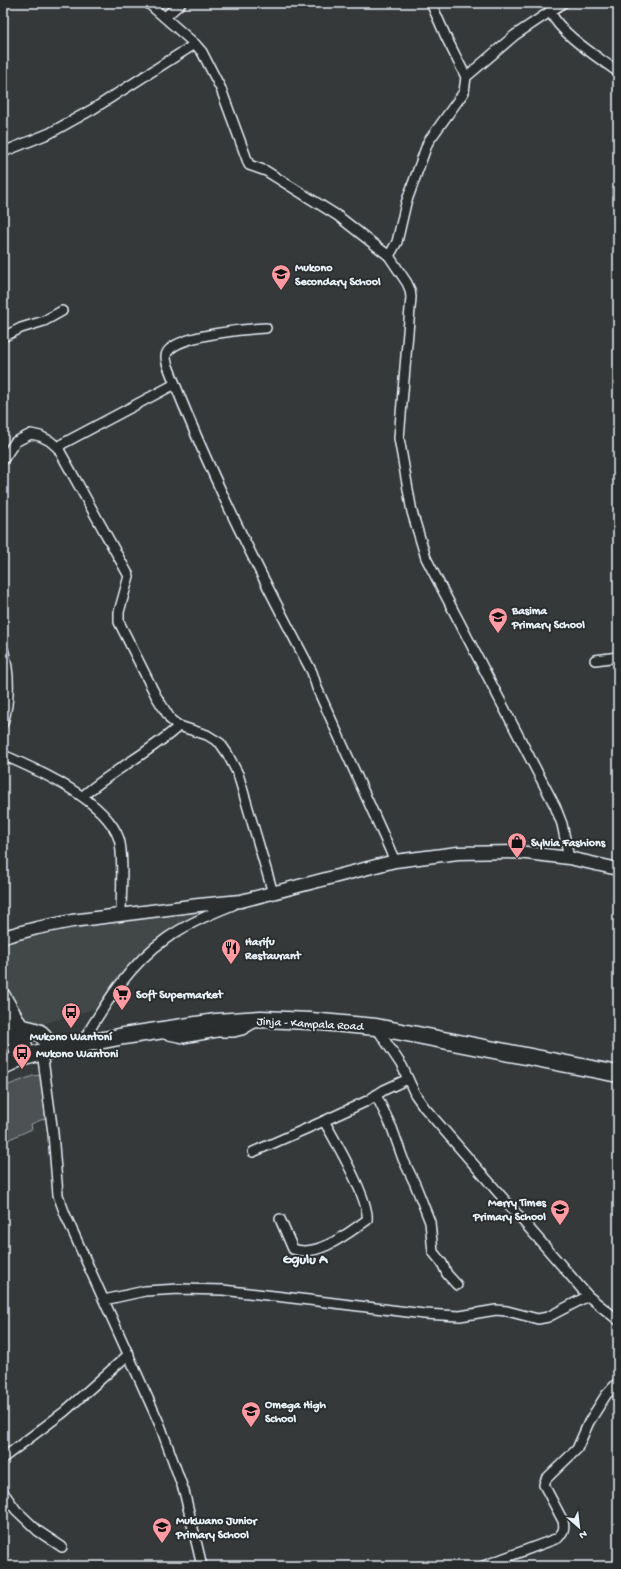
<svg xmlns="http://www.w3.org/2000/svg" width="621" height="1569" font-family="'Gochi Hand',sans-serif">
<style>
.built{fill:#424647}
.green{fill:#4d5152;stroke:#9aa1a5}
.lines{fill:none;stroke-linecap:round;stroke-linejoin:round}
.minor-casing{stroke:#e8f1f8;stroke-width:12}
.tertiary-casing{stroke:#e8f1f8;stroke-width:15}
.secondary-casing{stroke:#e8f1f8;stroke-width:16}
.trunk-casing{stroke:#e8f1f8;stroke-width:19}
.minor{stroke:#2a2d2e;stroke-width:9}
.tertiary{stroke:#2a2d2e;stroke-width:12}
.secondary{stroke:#2a2d2e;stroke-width:13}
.trunk{stroke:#2a2d2e;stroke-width:16}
.labels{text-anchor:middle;stroke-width:4;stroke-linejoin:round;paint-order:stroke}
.poi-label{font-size:12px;font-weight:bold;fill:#e8f1f8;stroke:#2a2d2e;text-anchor:start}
.street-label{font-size:12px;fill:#e8f1f8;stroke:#2a2d2e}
.quarter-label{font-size:14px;font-weight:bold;fill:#e8f1f8;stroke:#2a2d2e}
</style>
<rect width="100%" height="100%" fill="#35393a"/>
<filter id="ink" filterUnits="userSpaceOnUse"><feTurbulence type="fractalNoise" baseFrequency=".025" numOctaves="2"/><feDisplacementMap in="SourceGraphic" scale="8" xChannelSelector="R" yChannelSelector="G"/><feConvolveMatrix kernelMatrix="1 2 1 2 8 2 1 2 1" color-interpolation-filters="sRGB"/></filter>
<g filter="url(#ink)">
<path class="built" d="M 226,904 L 168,937 L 104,1006 L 29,1028 L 17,1007 L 3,991 L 3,939 L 42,928 Z"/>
<path class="green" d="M 41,1075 L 49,1079 L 51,1082 L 51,1116 L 31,1124 L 32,1129 L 3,1142 L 3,1087 L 33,1076 Z"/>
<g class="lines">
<defs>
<g id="minor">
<path d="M 148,3 L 195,44 L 202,52 L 221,89 L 249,165 L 266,171 L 338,216 L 389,256 L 407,283 L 410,290 L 411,297 L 399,438 L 412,512 L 426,558 L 555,806 L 562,824 L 569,858"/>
<path d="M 431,3 L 446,37 L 466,77"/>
<path d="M 550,11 C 560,34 598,57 618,72"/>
<path d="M 165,17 L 181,3"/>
<path d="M 3,152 L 50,133 L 93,109 L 195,44"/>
<path d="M 389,256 L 397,242 L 406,203 L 428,142 L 464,92 L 466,77 L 515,35 L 563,3"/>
<path d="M 266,328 C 244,329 185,335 170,349 C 164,354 166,360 168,366 C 208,471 259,572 312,672 L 317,688 L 395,861"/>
<path d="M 3,337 L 21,328 L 44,321 L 62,311"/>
<path d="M 58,448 L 62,444 L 175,384"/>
<path d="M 3,460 L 15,442 L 31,434 L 40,436 L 50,441 L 58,448 L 129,576 L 119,612 L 119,622 L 156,696 L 171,720 L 179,726 L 207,735 L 220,743 L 227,753 L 238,774 L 273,893"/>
<path d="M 3,649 C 10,672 10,700 3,723"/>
<path d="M 595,660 L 618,657"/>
<path d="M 3,755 C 38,770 106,800 119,839 C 124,856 121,894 121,915"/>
<path d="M 83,796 C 113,770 149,753 179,726"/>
<path d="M 376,1027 L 402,1066 L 415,1094 L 424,1107 L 588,1296 L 618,1320"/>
<path d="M 164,1034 L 183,1038 L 217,1032 L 234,1032 L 242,1030 L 254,1023"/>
<path d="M 81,1044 C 104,1006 129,964 167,938 C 187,924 210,914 233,905"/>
<path d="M 42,1052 L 53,1133 L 58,1195 L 65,1214 L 160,1425 L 184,1491 L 202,1566"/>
<path d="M 376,1095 L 392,1128 L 403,1159 L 415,1184 L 430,1222 L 433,1252 L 442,1263 L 447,1274 L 457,1285"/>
<path d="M 253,1152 L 324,1121"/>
<path d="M 280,1219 L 293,1249 C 318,1258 348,1233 367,1220 C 370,1201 335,1140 324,1121 L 367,1101 L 384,1090 L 408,1079"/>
<path d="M 104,1300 L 145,1291 L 179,1289 L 223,1290 L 326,1302 L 424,1314 L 460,1316 L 496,1310 L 507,1311 L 538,1319 L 548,1317 L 588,1296"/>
<path d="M 3,1458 L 64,1412 L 129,1354"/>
<path d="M 3,1492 L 16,1510 L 38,1531 L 62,1547"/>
<path d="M 483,1566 L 558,1538 C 563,1532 565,1529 563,1521 L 544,1485 L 546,1479 L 577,1449 L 589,1422 L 606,1395 L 618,1382"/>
</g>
<path id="tertiary" d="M 3,937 L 37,928 L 72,921 L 199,905 L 241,901 L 395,861 L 458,853 L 518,852 L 569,858 L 618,869"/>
<g id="secondary">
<path d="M 3,995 L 22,1028 L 27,1056"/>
<path d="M 3,1012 L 13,1033 L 18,1059"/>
</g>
<g id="trunk">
<path d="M 22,1028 C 42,1032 43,1032 50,1050"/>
<path d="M 3,1037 L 8,1023"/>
<path d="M 3,1066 L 18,1059 L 42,1052 L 124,1036 L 216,1022 L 261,1019 L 310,1021 L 376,1027 L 618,1074"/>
</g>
</defs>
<use href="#minor" class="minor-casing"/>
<use href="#tertiary" class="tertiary-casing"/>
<use href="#secondary" class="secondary-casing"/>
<use href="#trunk" class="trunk-casing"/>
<use href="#minor" class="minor"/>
<use href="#tertiary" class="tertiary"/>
<use href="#secondary" class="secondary"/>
<use href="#trunk" class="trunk"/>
</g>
</g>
<defs>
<symbol id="school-pin" viewBox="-11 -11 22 30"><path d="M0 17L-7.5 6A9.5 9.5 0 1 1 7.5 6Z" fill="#ff9aa2" stroke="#2a2d2e"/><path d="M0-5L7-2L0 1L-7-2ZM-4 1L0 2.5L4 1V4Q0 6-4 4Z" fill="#111"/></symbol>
<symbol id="shop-pin" viewBox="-11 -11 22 30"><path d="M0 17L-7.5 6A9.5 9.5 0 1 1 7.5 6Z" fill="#ff9aa2" stroke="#2a2d2e"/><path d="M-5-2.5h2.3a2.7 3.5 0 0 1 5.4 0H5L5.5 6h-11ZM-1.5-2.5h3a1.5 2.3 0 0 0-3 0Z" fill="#111"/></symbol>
<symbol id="restaurant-pin" viewBox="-11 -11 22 30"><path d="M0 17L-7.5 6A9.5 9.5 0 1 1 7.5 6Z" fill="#ff9aa2" stroke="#2a2d2e"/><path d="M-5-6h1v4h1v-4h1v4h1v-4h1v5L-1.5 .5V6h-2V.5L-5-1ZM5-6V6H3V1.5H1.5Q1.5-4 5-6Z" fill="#111"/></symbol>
<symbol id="supermarket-pin" viewBox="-11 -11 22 30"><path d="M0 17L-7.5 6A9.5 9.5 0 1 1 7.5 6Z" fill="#ff9aa2" stroke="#2a2d2e"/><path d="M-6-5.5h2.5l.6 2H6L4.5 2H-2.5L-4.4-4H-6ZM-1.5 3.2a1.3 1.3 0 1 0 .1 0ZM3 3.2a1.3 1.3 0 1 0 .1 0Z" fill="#111"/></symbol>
<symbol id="bus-pin" viewBox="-11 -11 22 30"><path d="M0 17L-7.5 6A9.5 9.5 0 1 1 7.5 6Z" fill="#ff9aa2" stroke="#2a2d2e"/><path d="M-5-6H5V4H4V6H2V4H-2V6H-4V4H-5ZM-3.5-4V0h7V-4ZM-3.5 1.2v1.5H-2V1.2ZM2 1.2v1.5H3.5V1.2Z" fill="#111"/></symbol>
</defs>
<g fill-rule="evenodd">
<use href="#school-pin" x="270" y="263" width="22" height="30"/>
<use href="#school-pin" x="487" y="606" width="22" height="30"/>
<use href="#shop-pin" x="506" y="831" width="22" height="30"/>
<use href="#restaurant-pin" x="220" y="937" width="22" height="30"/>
<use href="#supermarket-pin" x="111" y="983" width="22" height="30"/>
<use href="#bus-pin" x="60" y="1001" width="22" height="30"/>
<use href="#bus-pin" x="11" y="1042" width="22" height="30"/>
<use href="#school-pin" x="549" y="1198" width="22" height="30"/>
<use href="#school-pin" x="240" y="1400" width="22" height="30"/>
<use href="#school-pin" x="151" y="1516" width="22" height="30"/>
</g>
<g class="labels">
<g class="poi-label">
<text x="295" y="271">Mukono<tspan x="295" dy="14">Secondary School</tspan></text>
<text x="512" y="614">Basima<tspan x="512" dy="14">Primary School</tspan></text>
<text x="531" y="846">Sylvia Fashions</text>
<text x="245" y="945">Harifu<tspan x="245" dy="14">Restaurant</tspan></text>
<text x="136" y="998">Soft Supermarket</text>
<text x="71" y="1040" text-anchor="middle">Mukono Wantoní</text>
<text x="36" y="1057">Mukono Wantoni</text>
<text x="546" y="1206" text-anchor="end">Merry Times<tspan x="546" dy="14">Primary School</tspan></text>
<text x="265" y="1408">Omega High<tspan x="265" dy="14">School</tspan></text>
<text x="176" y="1524">Mukwano Junior<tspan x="176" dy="14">Primary School</tspan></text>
</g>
<g class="street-label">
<text transform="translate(310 1023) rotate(3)" y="4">Jinja - Kampala Road</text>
</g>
<g class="quarter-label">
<text x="305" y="1263">Ggulu A</text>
</g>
</g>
<rect width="621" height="1569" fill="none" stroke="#2a2d2e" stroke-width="16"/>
<rect x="8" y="8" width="605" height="1553" fill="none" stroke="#e8f1f8" stroke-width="1.5" filter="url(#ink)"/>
<g transform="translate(579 1527) rotate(152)" stroke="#2a2d2e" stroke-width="3" paint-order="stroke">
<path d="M0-3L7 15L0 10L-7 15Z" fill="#e8f1f8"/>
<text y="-6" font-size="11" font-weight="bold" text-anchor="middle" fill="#e8f1f8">N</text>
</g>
</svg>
